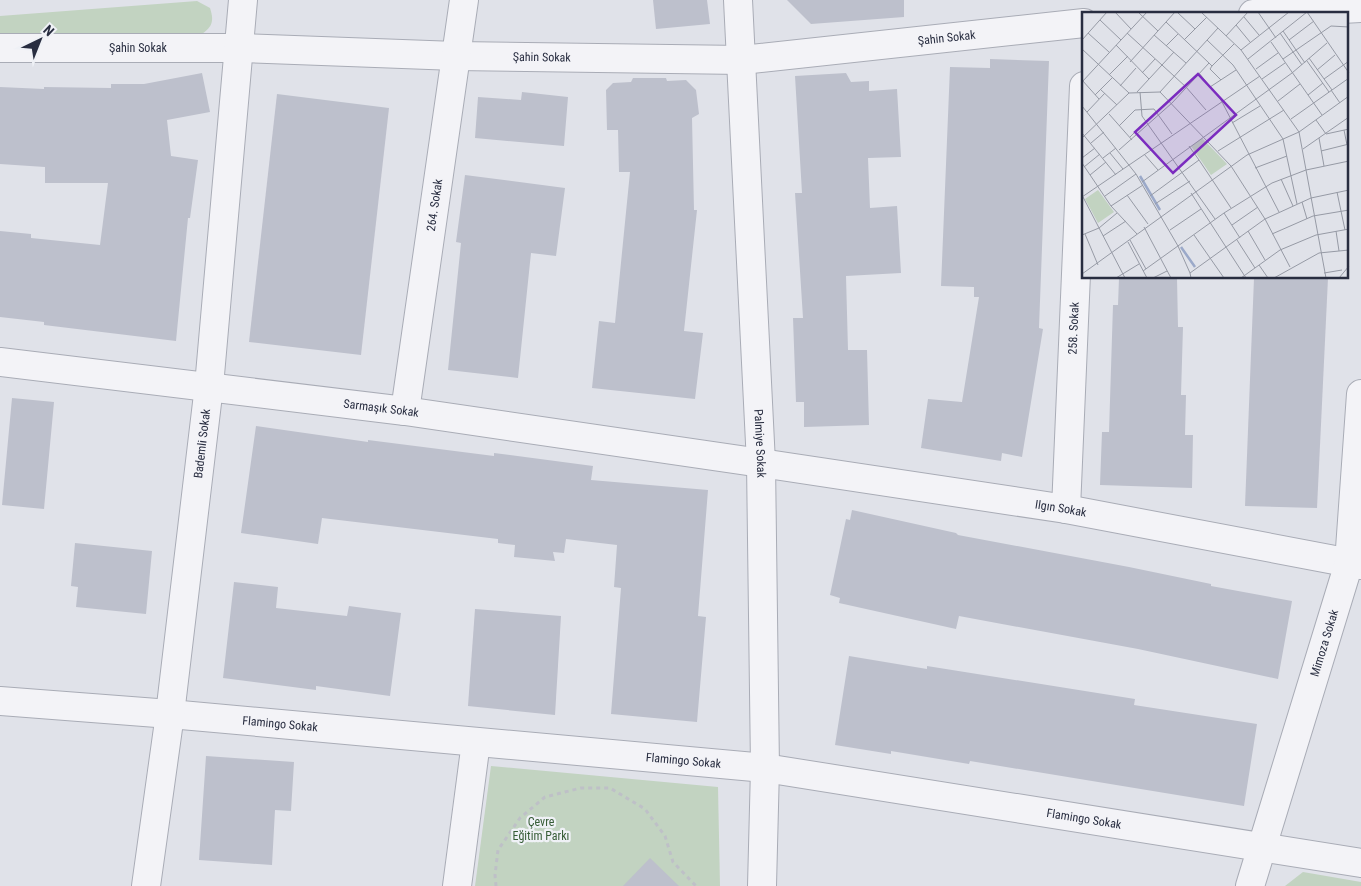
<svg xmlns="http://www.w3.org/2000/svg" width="1361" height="886" font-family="'Roboto Condensed',sans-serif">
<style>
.green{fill:#c2d3c1}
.building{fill:#bdc0cc}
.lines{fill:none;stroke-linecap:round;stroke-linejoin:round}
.minor-casing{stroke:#a9acb6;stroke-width:30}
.path{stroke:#bec0c7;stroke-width:3;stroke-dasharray:4 4;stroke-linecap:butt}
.minor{stroke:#f3f3f7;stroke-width:28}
.labels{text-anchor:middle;stroke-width:4.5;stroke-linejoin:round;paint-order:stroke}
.street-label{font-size:12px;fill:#282d40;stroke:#eff1f6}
.park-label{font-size:12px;fill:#365c36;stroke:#eff1f6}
.inset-river{fill:none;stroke:#9ba9c9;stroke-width:2.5}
.inset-road{fill:none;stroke:#969aa5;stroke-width:1}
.view{fill:#7b2cbf;fill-opacity:0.15;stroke:#7b2cbf;stroke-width:2.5}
.inset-edge{fill:none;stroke:#282d40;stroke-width:2.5}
</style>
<rect width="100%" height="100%" fill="#e0e2e9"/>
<g class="green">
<path d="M 197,1 L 210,8 C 215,23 211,28 199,36 L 0,36 L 0,16 Z"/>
<path d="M 491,766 L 718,787 L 720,886 L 475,886 Z"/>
<path d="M 1303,872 L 1361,882 L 1361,886 L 1285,886 Z"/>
</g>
<g class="building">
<path d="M 653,0 L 707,0 L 710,24 L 656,29 Z"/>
<path d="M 787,0 L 904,0 L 904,17 L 811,24 Z"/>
<path d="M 990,59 L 1049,61 L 1039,328 L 1043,329 L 1022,457 L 1002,453 L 1001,461 L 921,448 L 928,399 L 962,402 L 979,297 L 974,297 L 974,287 L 941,286 L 950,67 L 990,68 Z"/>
<path d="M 202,73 L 210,112 L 167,120 L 171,156 L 198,160 L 190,218 L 188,218 L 176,341 L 44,325 L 44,322 L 0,317 L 0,231 L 31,234 L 31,238 L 100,245 L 108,183 L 45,183 L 45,167 L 0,164 L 0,87 L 44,89 L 44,87 L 111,88 L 111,84 L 144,84 Z"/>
<path d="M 846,73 L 851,82 L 869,81 L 869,91 L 897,89 L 901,157 L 868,158 L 870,208 L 897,206 L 901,273 L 846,276 L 848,350 L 867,350 L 869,425 L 804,427 L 804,402 L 796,402 L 793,318 L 803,318 L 795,193 L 802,193 L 795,76 Z"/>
<path d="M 633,78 L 666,78 L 667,81 L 686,80 L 696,90 L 699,114 L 692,118 L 694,210 L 697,210 L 684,331 L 703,333 L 695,399 L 592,388 L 599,321 L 615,323 L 630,172 L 619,172 L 618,130 L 607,130 L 606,90 L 613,83 L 631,82 Z"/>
<path d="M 522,92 L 568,97 L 564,146 L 475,138 L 478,97 L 521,100 Z"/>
<path d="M 277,94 L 389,108 L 361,355 L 249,342 Z"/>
<path d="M 465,175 L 565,188 L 556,256 L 531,253 L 518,378 L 448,370 L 461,243 L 456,242 Z"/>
<path d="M 1119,278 L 1177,278 L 1178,327 L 1183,327 L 1181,395 L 1186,395 L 1185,435 L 1193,435 L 1192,488 L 1100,485 L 1102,432 L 1109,432 L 1113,305 L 1118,305 Z"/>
<path d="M 1254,278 L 1328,278 L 1317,508 L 1245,506 Z"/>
<path d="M 12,398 L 54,402 L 44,509 L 2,505 Z"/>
<path d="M 256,426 L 368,442 L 368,440 L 494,456 L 494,453 L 593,466 L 591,480 L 708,490 L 698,616 L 706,617 L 697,722 L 611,714 L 621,588 L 614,587 L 617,545 L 566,539 L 564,553 L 553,552 L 555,561 L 514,557 L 515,545 L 498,543 L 498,539 L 322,518 L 318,544 L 241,533 Z"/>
<path d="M 852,510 L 956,533 L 958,535 L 1129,567 L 1211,584 L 1211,586 L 1292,601 L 1278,679 L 1138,649 L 959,616 L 956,629 L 839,603 L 840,598 L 830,595 L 846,519 L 850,520 Z"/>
<path d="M 75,543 L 152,551 L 146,614 L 76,607 L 78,587 L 71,586 Z"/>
<path d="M 234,582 L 278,587 L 276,608 L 347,616 L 349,606 L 401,613 L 390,696 L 316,686 L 316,690 L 223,678 Z"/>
<path d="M 475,609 L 561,616 L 555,715 L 468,706 Z"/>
<path d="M 849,656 L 927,669 L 927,666 L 1135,699 L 1134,705 L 1257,724 L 1244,806 L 970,761 L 969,764 L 891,751 L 891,754 L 835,745 Z"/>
<path d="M 206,756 L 294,762 L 291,811 L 275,810 L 272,865 L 199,860 Z"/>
<path d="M 650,858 L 679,886 L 623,886 Z"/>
</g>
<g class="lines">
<defs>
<g id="minor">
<path id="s1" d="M 738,0 L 761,463 L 765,768 L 762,886"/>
<path d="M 1253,14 L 1361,8"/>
<path id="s2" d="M 0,48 L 240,48 L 456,56 L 742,60 L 1084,23"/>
<path id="s3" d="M 0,362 L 405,411 L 761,463 L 1066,509 L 1361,565"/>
<path id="s4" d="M 405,411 L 464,0"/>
<path id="s5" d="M 1066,509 L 1084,86"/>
<path id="s6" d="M 0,701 L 170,714 L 765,768 L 1361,863"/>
<path id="s7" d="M 146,886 L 170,714 L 209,386 L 243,0"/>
<path d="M 457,886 L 476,742"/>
<path id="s8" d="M 1250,886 L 1349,563 L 1361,394"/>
</g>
</defs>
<use href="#minor" class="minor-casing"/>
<path class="path" d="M 496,886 L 495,875 L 498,850 L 520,818 L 545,797 L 581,788 L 610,788 L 645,809 L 665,836 L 673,862 L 696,886"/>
<use href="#minor" class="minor"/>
</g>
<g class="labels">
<g class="street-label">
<text dy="4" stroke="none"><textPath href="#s2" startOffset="948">Şahin Sokak</textPath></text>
<text dy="4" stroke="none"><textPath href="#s2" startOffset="138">Şahin Sokak</textPath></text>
<text dy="4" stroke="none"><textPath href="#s2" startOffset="542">Şahin Sokak</textPath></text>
<text dy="4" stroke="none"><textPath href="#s4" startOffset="208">264. Sokak</textPath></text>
<text dy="4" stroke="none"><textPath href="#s5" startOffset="181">258. Sokak</textPath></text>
<text dy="4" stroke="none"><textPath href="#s3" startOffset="384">Sarmaşık Sokak</textPath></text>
<text dy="4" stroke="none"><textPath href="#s1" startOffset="444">Palmiye Sokak</textPath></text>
<text dy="4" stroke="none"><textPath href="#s7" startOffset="446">Bademli Sokak</textPath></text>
<text dy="4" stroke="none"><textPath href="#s3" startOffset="1071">Ilgın Sokak</textPath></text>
<text dy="4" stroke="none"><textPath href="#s8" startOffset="254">Mimoza Sokak</textPath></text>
<text dy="4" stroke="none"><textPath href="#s6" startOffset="281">Flamingo Sokak</textPath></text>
<text dy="4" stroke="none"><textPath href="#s6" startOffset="686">Flamingo Sokak</textPath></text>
<text dy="4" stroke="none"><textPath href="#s6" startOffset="1091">Flamingo Sokak</textPath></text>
</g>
<g class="park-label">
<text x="541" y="826">Çevre<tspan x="541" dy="14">Eğitim Parkı</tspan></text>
</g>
</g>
<g transform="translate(1082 12)">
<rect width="266" height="266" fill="#e0e2e9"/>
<path d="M 120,126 L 145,152 L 129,163 L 109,134 ZM 16,178 L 32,200 L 16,211 L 3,187 Z" fill="#c2d3c1"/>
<path class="inset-river" d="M 58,164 L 78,198M 99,235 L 113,255"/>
<path class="inset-road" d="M 33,0 L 49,17M 56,0 L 76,19M 95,0 L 113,17M 119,0 L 159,38 L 217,120 L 244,266M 176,0 L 194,26M 225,0 L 267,61M 162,5 L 177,23M 18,8 L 39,28M 84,10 L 127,51M 154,13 L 168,30M 201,19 L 223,51M 6,21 L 27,40M 45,21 L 104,75 L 124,98M 198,21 L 220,53M 72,23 L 104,51M 144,24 L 166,0M 0,28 L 25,0M 102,28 L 125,5M 125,28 L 151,53 L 201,127 L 215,192M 207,28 L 232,9M 189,30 L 240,103M 34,33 L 67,67M 84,34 L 96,22M 0,37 L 47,81M 159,38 L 207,0M 227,46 L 250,78M 166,47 L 225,0M 201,47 L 249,14 L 267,15M 225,49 L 247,80M 48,50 L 93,0M 127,51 L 130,54 L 152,32M 130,54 L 128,57 L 139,68M 174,57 L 196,41M 235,58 L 253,43M 60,61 L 73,47M 117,61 L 139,88 L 197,200M 27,63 L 46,44M 180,67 L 203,51M 242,67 L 267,49M 0,68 L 17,87M 0,70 L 65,0M 38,74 L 54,56M 128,75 L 154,58M 18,77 L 35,93M 249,78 L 258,91M 55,80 L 92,40M 58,80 L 60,104 L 133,207M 78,80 L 149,154 L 183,207 L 208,255M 78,80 L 136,16M 13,83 L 30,66M 226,83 L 241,71M 196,89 L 218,72M 0,94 L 54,162 L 96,234 L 108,261M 5,100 L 23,81M 27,102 L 50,128M 209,107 L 267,66M 234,108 L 244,122 L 267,117M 150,111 L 178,94M 37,114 L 53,98 L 72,97 L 90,122M 262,118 L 265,133M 0,121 L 34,163M 48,125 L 64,109M 0,126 L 47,81 L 78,80M 237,126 L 242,154M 9,131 L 22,120M 107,134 L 117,148M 221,137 L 267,105M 37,138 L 90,91 L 127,51M 136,139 L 202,98M 239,139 L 267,132M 28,141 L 41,157M 62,142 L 76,158M 0,146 L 13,136M 21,146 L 34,136M 0,151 L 29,194 L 55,222M 2,155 L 18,142M 173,156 L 205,144M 8,163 L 24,150M 199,167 L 211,194M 60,170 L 210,61 L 245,31M 255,180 L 263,218M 109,181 L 164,266M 45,183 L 66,212M 23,184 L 54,162M 68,184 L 117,148 L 149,196M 0,185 L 178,64M 1,185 L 43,266M 220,190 L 225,207M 73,192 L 108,169M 29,194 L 61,173M 142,201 L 158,226M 150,213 L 176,195M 62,215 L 89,266M 88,218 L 119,197M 166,219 L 183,248M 254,219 L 257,239M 3,222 L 16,253M 190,222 L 231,204 L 267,198M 0,223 L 17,216 L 35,201M 112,223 L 142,266M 21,224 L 44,209M 48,228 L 64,257M 155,228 L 173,256M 46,230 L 65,266M 177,253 L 186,266M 61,259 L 142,201 L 190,171 L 224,158 L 267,149M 242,261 L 260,258M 0,262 L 165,143 L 217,120 L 267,84M 34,266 L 57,252M 71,266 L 85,259M 109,266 L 108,261 L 183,207 L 229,186 L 267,178M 159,266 L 198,238 L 234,223 L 267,217M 192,266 L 237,241 L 267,238M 257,266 L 267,254"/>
<path class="view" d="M 116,62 L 154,103 L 91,161 L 53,120 Z"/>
<rect width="266" height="266" class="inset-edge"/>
</g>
<g transform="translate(40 40) rotate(43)" stroke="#eff1f6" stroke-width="4" paint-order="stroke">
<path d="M0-4L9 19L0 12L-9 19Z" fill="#282d40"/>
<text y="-8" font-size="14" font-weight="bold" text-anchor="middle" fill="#282d40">N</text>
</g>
</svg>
